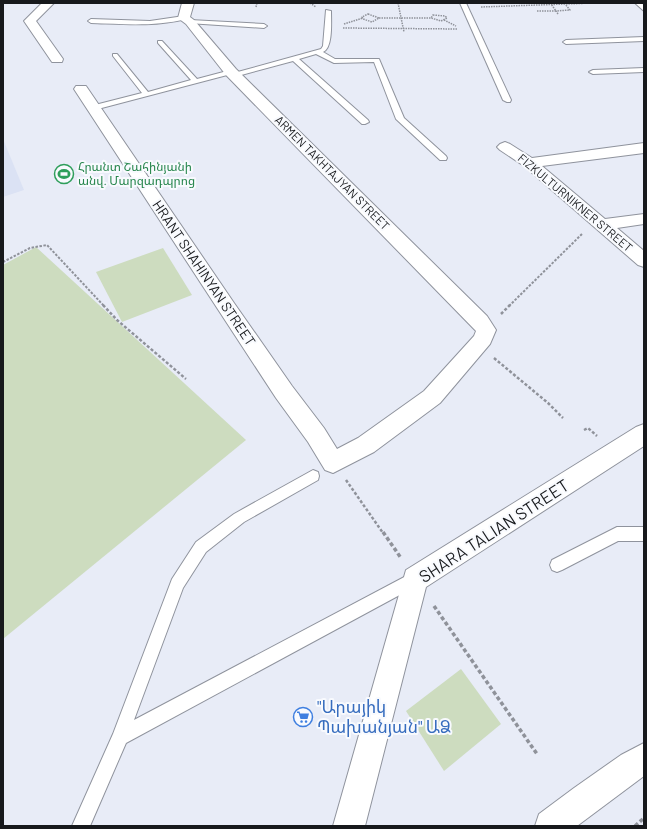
<svg xmlns="http://www.w3.org/2000/svg" width="647" height="829" font-family="Barlow,'Noto Sans Armenian',sans-serif">
<style>
.built{fill:#dbe2f4}
.green{fill:#cddcbf}
.lines{fill:none;stroke-linecap:round;stroke-linejoin:round}
.service-casing{stroke:#8f939d;stroke-width:2}
.minor-casing{stroke:#8f939d;stroke-width:2}
.secondary-casing{stroke:#8f939d;stroke-width:2}
.path-far3{stroke:#8f929a;stroke-width:1.5;stroke-dasharray:1.5 1;stroke-linecap:butt}
.path-far2{stroke:#8f929a;stroke-width:2;stroke-dasharray:2.5 1.5;stroke-linecap:butt}
.path-far1{stroke:#8f929a;stroke-width:2.5;stroke-dasharray:3 2;stroke-linecap:butt}
.path{stroke:#8f929a;stroke-width:3.5;stroke-dasharray:4 2.5;stroke-linecap:butt}
.service{fill:#fff;fill-rule:evenodd}
.minor{fill:#fff;fill-rule:evenodd}
.secondary{fill:#fff;fill-rule:evenodd}
.labels{text-anchor:middle;stroke-width:4;stroke-linejoin:round;paint-order:stroke}
.far-leisure-label{font-size:12px;fill:#27864d;stroke:#f8fafe;text-anchor:start}
.far-street-label{font-size:12px;fill:#17191c;stroke:#f8fafe}
.street-label{font-size:14px;fill:#17191c;stroke:#f8fafe}
.near-street-label{font-size:17px;fill:#17191c;stroke:#f8fafe}
.near-shop-label{font-size:17px;fill:#366cbe;stroke:#f8fafe;text-anchor:start}
</style>
<rect width="100%" height="100%" fill="#e8ecf7"/>
<path class="built" d="M 3,139 L 24,190 L 3,197 Z"/>
<g class="green">
<path d="M 36,247 L 246,440 L 3,639 L 3,265 Z"/>
<path d="M 163,248 L 192,295 L 122,322 L 96,272 Z"/>
<path d="M 461,669 L 501,724 L 444,771 L 406,711 Z"/>
</g>
<g class="lines">
<defs>
<g id="service">
<path d="M 460,3 L 466,3 L 511,100 L 510,102 L 507,102 L 503,100 Z"/>
<path d="M 635,3 L 641,3 L 644,5 L 644,11 Z"/>
<path d="M 326,10 L 331,11 C 331,22 333,48 323,52 L 335,59 L 379,59 L 404,118 L 446,156 L 447,158 L 446,160 L 440,160 L 396,119 L 374,62 L 334,63 L 316,54 L 299,59 L 368,120 L 369,122 L 365,124 L 362,124 L 293,61 L 234,77 L 231,77 L 231,74 L 94,110 L 90,108 L 91,106 L 142,93 L 113,56 L 113,54 L 117,54 L 148,92 L 191,80 L 158,43 L 158,41 L 162,41 L 197,79 L 231,70 L 234,70 L 234,73 L 321,49 L 323,46 Z"/>
<path d="M 184,16 L 186,17 L 186,19 C 154,27 123,24 91,23 L 88,21 L 91,19 L 150,21 Z"/>
<path d="M 190,20 L 264,24 L 267,26 L 264,28 L 188,23 L 188,21 Z"/>
<path d="M 644,37 L 644,41 L 566,44 L 563,42 L 566,40 Z"/>
<path d="M 644,68 L 644,72 L 593,74 L 589,72 L 593,70 Z"/>
<path d="M 313,470 L 318,472 L 319,476 L 318,480 L 244,522 L 206,552 L 183,588 L 134,720 L 410,574 L 415,572 L 420,574 L 422,579 L 420,584 L 126,743 L 90,826 L 72,826 L 113,734 L 172,579 L 196,542 L 234,514 Z"/>
<path d="M 617,527 L 644,527 L 644,541 L 618,541 L 562,570 L 557,572 L 552,570 L 550,565 L 552,560 Z"/>
</g>
<g id="minor">
<path d="M 42,3 L 54,3 L 36,21 L 63,59 L 62,62 L 52,62 L 24,21 Z"/>
<path d="M 182,3 L 194,3 L 190,17 L 194,20 L 236,69 L 487,316 L 496,330 L 490,344 L 440,403 L 374,452 L 333,473 L 325,470 L 308,442 L 276,398 L 74,89 L 76,86 L 86,86 L 234,303 L 292,386 L 324,428 L 337,449 L 358,438 L 424,391 L 474,336 L 476,331 L 226,75 L 186,24 L 178,18 Z"/>
<path d="M 505,142 L 510,144 L 532,158 L 644,143 L 644,153 L 542,166 L 605,219 L 644,214 L 644,224 L 617,228 L 644,251 L 644,267 L 638,265 L 524,166 L 500,150 L 497,147 L 500,144 Z"/>
<path d="M 644,424 L 644,446 L 426,587 L 365,826 L 333,826 L 406,570 L 636,427 Z"/>
</g>
<path id="secondary" d="M 644,743 L 644,776 L 577,826 L 535,826 L 539,814 L 574,788 L 621,755 Z"/>
</defs>
<use href="#service" class="service-casing"/>
<use href="#minor" class="minor-casing"/>
<use href="#secondary" class="secondary-casing"/>
<g class="path-far3">
<path d="M 310,3 L 316,7"/>
<path d="M 398,3 L 404,32"/>
<path d="M 256,7 L 257,3"/>
<path d="M 481,7 L 594,3"/>
<path d="M 537,11 L 556,11 L 551,4"/>
<path d="M 368,14 L 379,18 L 372,22 L 363,19 L 362,17 Z"/>
<path d="M 558,14 L 556,11 L 570,10 L 565,4"/>
<path d="M 433,15 L 445,16 L 447,18 L 441,21 L 431,18 Z"/>
<path d="M 379,18 L 431,18"/>
<path d="M 444,20 L 456,26"/>
<path d="M 344,24 L 363,18"/>
<path d="M 343,28 L 458,29"/>
</g>
<g class="path-far2">
<path d="M 3,262 L 30,248 L 47,245 L 104,306"/>
<path d="M 509,306 L 583,233"/>
</g>
<g class="path-far1">
<path d="M 103,305 L 117,320 L 186,379"/>
<path d="M 501,314 L 510,305"/>
<path d="M 494,358 L 548,403 L 563,418"/>
<path d="M 584,430 L 588,428 L 597,436"/>
<path d="M 346,480 L 383,533"/>
</g>
<g class="path">
<path d="M 383,532 L 401,558"/>
<path d="M 434,606 L 537,754"/>
<path d="M 635,826 L 644,818"/>
</g>
<use href="#service" class="service"/>
<use href="#minor" class="minor"/>
<use href="#secondary" class="secondary"/>
</g>
<defs>
<symbol id="stadium-ring" viewBox="-11 -11 22 22"><circle r="9.5" fill="#f8fafe" stroke="#2e9e5b" stroke-width="1.5"/><path d="M0-5a6.5 5 0 1 0 0 10a6.5 5 0 1 0 0-10ZM-3.5-1.8h7v3.6h-7Z" fill="#2e9e5b"/></symbol>
<symbol id="supermarket-ring" viewBox="-11 -11 22 22"><circle r="9.5" fill="#f8fafe" stroke="#3f7fe0" stroke-width="1.5"/><path d="M-6-5.5h2.5l.6 2H6L4.5 2H-2.5L-4.4-4H-6ZM-1.5 3.2a1.3 1.3 0 1 0 .1 0ZM3 3.2a1.3 1.3 0 1 0 .1 0Z" fill="#3f7fe0"/></symbol>
</defs>
<g fill-rule="evenodd">
<use href="#stadium-ring" x="53" y="163" width="22" height="22"/>
<use href="#supermarket-ring" x="292" y="706" width="22" height="22"/>
</g>
<g class="labels">
<g class="far-leisure-label">
<text x="78" y="171">Հրանտ Շահինյանի<tspan x="78" dy="14">անվ. Մարզադպրոց</tspan></text>
</g>
<g class="far-street-label">
<text transform="translate(332 173) rotate(45)" y="4">ARMEN TAKHTAJYAN STREET</text>
<text transform="translate(575 203) rotate(40)" y="4">FIZKULTURNIKNER STREET</text>
</g>
<g class="street-label">
<text transform="translate(204 273) rotate(56)" y="5">HRANT SHAHINYAN STREET</text>
</g>
<g class="near-street-label">
<text transform="translate(494 531) rotate(-33)" y="6">SHARA TALIAN STREET</text>
</g>
<g class="near-shop-label">
<text x="317" y="713">"Արայիկ<tspan x="317" dy="20">Պախանյան" ԱՁ</tspan></text>
</g>
</g>
<rect width="647" height="829" fill="none" stroke="#17191c" stroke-width="8"/>
</svg>
